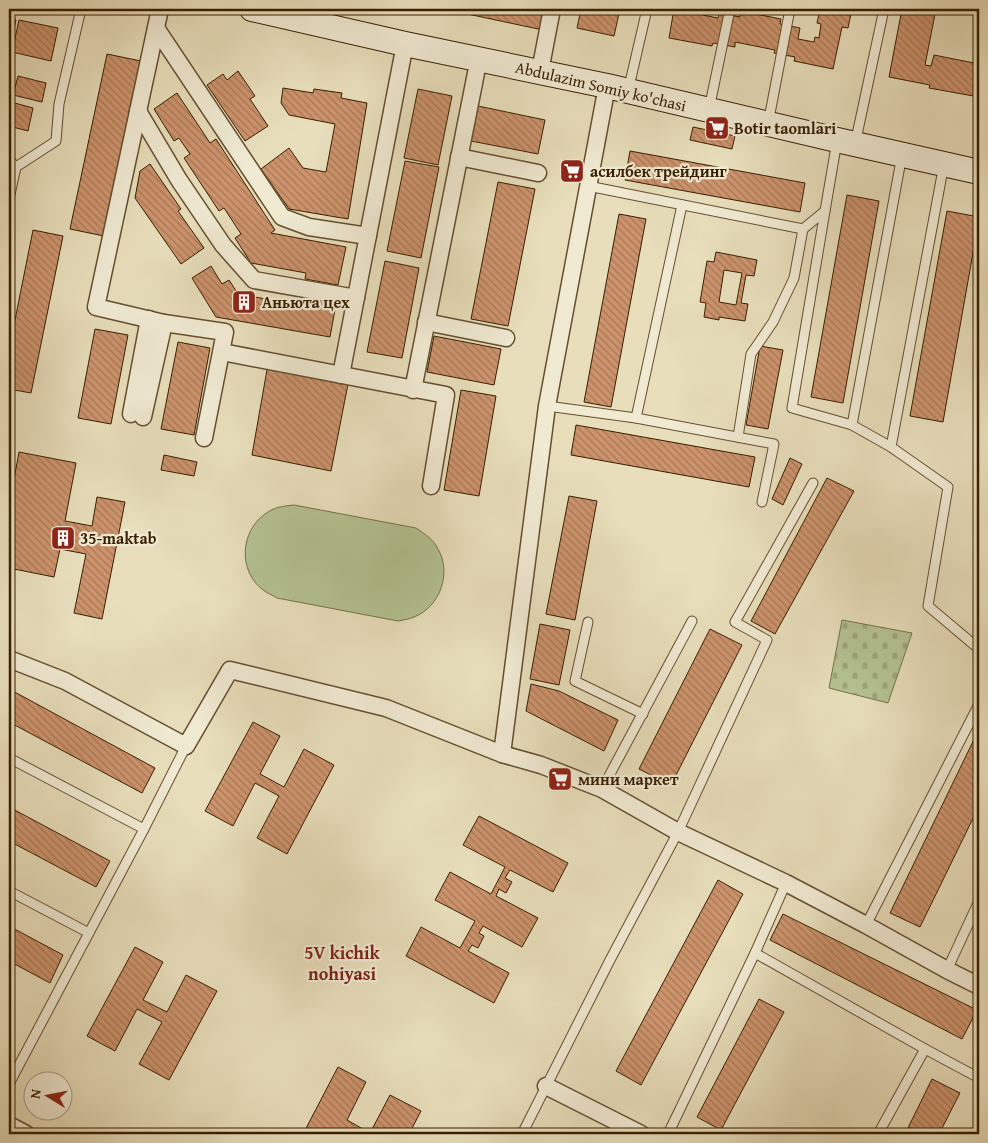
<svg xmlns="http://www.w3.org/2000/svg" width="988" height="1143" font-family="'Gentium Book Plus',serif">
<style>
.cemetery{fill:url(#cemetery-stones);stroke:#767049}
.park{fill:#b4c292;stroke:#767049}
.building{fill:url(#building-back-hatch);stroke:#391f00;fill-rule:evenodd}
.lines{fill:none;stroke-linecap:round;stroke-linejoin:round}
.lane-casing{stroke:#654f2f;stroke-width:11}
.street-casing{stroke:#654f2f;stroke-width:19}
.secondary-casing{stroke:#391f00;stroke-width:26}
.lane{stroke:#f0ead3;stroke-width:9}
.street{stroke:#f0ead3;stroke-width:16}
.secondary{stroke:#f0ead3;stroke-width:24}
.labels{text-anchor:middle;stroke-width:4.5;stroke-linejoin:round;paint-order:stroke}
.street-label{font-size:16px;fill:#391f00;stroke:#f0ead3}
.poi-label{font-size:16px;font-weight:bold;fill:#391f00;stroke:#f0ead3;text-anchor:start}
.neighbourhood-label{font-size:18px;font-weight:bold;fill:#7a1f14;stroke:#f0ead3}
</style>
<defs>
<pattern id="cemetery-stones" width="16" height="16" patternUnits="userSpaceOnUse" patternTransform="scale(1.25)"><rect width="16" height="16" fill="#b4c292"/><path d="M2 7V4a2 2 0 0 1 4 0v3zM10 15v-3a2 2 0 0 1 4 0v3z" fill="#9ca67c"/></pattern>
<pattern id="building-back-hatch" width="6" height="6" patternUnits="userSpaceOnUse" patternTransform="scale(1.25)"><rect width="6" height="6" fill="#cc936c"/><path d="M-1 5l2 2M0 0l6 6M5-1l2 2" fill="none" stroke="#a77756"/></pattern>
</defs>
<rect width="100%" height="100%" fill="#e8debb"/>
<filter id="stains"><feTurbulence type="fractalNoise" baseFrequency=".004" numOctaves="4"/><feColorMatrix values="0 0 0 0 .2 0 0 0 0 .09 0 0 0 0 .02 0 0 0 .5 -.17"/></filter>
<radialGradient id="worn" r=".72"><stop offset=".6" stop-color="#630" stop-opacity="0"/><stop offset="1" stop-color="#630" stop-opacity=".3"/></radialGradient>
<path class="cemetery" d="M 842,620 L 912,633 L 888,703 L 829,688 Z"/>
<path class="park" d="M 294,505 L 416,528 C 425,534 433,539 438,549 C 452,573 440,607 414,617 C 409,619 403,620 398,621 L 277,598 C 272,595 267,593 263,590 C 238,571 240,532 265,514 C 274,507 284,506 294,505 Z"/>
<g class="building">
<path d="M 444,9 L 547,9 L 543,30 Z"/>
<path d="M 581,9 L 620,9 L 614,36 L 577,28 Z"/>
<path d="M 674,9 L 699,9 L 698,14 L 718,18 L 719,13 L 740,17 L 741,11 L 781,19 L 780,24 L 800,28 L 798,39 L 814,42 L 815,37 L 819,38 L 821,24 L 817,23 L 820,9 L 852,9 L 848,28 L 842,27 L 833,69 L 794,61 L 795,57 L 774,53 L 775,50 L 735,42 L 735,47 L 713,43 L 712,46 L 669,38 Z"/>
<path d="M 902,9 L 936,9 L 925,65 L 931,66 L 934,55 L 979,64 L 979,97 L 929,88 L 930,85 L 889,77 Z"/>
<path d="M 9,19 L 16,20 L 9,51 Z"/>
<path d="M 19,20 L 58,28 L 51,61 L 12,52 Z"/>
<path d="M 107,54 L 141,61 L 104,236 L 70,229 Z"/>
<path d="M 238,71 L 255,96 L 250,99 L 268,126 L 245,141 L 207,85 L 223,74 L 227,80 Z"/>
<path d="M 18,76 L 46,83 L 42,102 L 13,95 Z"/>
<path d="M 283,88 L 313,93 L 314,89 L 342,93 L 341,98 L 367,103 L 348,219 L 289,209 L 261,169 L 289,148 L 303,168 L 326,172 L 335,124 L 289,115 L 281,103 Z"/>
<path d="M 418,89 L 452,96 L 438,165 L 404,158 Z"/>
<path d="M 177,93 L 210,143 L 216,139 L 275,230 L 271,233 L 346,247 L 338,285 L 305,279 L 306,273 L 251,263 L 235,238 L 241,234 L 224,208 L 219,211 L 184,158 L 190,154 L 179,138 L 174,141 L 154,109 Z"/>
<path d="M 11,102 L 33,108 L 28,131 L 9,126 L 9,112 Z"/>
<path d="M 478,106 L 545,120 L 538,154 L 471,141 Z"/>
<path d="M 693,127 L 735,136 L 732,149 L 690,140 Z"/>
<path d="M 630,151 L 805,183 L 800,212 L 625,180 Z"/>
<path d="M 405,161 L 439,167 L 421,258 L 387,251 Z"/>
<path d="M 150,164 L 181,209 L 178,211 L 204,248 L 181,264 L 135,198 L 140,171 Z"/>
<path d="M 498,182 L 535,189 L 508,326 L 471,319 Z"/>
<path d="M 847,195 L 879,201 L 843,403 L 811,397 Z"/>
<path d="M 947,211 L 979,217 L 979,219 L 943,422 L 910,416 Z"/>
<path d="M 619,214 L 646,219 L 611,407 L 584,402 Z"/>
<path d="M 33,230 L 63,236 L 31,393 L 9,389 L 9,350 Z"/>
<path d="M 716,252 L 757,260 L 754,276 L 746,275 L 741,303 L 748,304 L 745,321 L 719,317 L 719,320 L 704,317 L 706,303 L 700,302 L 707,261 L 714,262 ZM 724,270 L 742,273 L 736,305 L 719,302 Z"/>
<path d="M 385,261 L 419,268 L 402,358 L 367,352 Z"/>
<path d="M 211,266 L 222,284 L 229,280 L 238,294 L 305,306 L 307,299 L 336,304 L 330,337 L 216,317 L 192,278 Z"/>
<path d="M 95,329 L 128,335 L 111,424 L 78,418 Z"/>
<path d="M 434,336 L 501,349 L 494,385 L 427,372 Z"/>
<path d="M 178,342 L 210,348 L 194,435 L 161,429 Z"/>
<path d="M 760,346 L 783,350 L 768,429 L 746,425 Z"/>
<path d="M 268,364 L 349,379 L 331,471 L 252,455 Z"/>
<path d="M 461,390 L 496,396 L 479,496 L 444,490 Z"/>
<path d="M 576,425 L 755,457 L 749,487 L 571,455 Z"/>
<path d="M 19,452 L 76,463 L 65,521 L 92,526 L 97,497 L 125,502 L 102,619 L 74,613 L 86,554 L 60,549 L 54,577 L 9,568 L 9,507 Z"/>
<path d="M 164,455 L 197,462 L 194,476 L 161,470 Z"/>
<path d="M 790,458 L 802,464 L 783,505 L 772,499 Z"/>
<path d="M 827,478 L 854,491 L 775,634 L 751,621 Z"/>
<path d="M 569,496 L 597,501 L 575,620 L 546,614 Z"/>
<path d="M 540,624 L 570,630 L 559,685 L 530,679 Z"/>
<path d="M 710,629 L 742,645 L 671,785 L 639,769 Z"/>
<path d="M 531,684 L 559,691 L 618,720 L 604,751 L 526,711 Z"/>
<path d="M 9,689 L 155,768 L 142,793 L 9,722 Z"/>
<path d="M 253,722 L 280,736 L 260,774 L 284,787 L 304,749 L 334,765 L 287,854 L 257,838 L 279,796 L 255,783 L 233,826 L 205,811 Z"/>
<path d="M 979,729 L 979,806 L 920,927 L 890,913 Z"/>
<path d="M 9,807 L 110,861 L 96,887 L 9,841 Z"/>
<path d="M 479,816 L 568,863 L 553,892 L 510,870 L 505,878 L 512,882 L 506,893 L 499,889 L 496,896 L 538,918 L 522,947 L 483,926 L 479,933 L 484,936 L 478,948 L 472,945 L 468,951 L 509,973 L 494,1003 L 406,956 L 421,927 L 460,948 L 475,921 L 435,900 L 450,872 L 491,894 L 505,867 L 463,845 Z"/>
<path d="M 718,880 L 743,894 L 641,1085 L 616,1071 Z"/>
<path d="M 783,914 L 977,1010 L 962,1039 L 770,940 Z"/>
<path d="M 9,926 L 63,955 L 50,983 L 9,961 Z"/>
<path d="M 135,947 L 163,962 L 143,1000 L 167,1012 L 186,975 L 217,991 L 169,1080 L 139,1064 L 162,1022 L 137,1009 L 115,1051 L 87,1036 Z"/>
<path d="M 759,999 L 784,1012 L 721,1130 L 697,1117 Z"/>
<path d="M 338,1067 L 366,1082 L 347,1120 L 370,1133 L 390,1095 L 421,1111 L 409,1134 L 351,1134 L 341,1129 L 339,1134 L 303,1134 Z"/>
<path d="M 932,1079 L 960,1093 L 939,1134 L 905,1134 Z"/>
</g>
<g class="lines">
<defs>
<g id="lane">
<path d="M 628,91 L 647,9"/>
<path d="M 709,109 L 730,9"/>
<path d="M 768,124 L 790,9"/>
<path d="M 855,144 L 884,9"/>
<path d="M 9,160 L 16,167 L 9,199"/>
<path d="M 16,167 L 56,141 L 59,104 L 81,9"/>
<path d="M 588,186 L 803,229 L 825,211 L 837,141"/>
<path d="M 825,211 L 792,408 L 852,425 L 891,447 L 948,487 L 928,606 L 979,649"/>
<path d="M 547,406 L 636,418 L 682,205"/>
<path d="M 636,418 L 774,444 L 762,502"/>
<path d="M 852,425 L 902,155"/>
<path d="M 738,437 L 751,354 L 773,322 L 794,278 L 803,229"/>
<path d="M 891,447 L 944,164"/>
<path d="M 588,622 L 575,681 L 643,714"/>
<path d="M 9,758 L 144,829"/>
<path d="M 602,789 L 692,621"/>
<path d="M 786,883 L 755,953 L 925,1049 L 878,1134"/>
<path d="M 9,891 L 89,933"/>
<path d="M 866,925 L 978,706 L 979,707"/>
<path d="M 947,970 L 979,901"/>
<path d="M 925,1049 L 979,1078"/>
<path d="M 9,1084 L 144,829 L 186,746"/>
<path d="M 522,1134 L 610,960 L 678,832 L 767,640 L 735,622 L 813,483"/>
<path d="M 668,1134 L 755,953"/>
</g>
<g id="street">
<path d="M 160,9 L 96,307 L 164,323 L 225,332 L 204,438"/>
<path d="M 156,28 L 282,217 L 309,227 L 368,236"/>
<path d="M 540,71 L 552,9"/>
<path d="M 138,111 L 179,180 L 223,245 L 254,280 L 356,298"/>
<path d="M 459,157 L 538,173"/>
<path d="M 426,322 L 506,338"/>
<path d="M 222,352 L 446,395 L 431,486"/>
<path d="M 341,375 L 405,44"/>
<path d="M 413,390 L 479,58"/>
<path d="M 131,414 L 149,319"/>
<path d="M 143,417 L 164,323"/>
<path d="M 9,659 L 65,681 L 186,746 L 230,670 L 386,708 L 502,754 L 541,765 L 602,789 L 678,832 L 786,883 L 866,925 L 947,970 L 979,986"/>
<path d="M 502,754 L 547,406 L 607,86"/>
<path d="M 546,1086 L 641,1134"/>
<path d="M 9,1125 L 26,1134"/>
</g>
<path id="secondary" d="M 252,9 L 405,44 L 607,86 L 837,140 L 979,172"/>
</defs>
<use href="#lane" class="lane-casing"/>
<use href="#street" class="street-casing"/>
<use href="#secondary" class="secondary-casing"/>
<use href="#lane" class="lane"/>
<use href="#street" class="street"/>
<use href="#secondary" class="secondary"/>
</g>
<defs>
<symbol id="supermarket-square" viewBox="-11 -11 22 22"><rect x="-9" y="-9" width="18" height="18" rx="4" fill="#8f2418" stroke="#f0ead3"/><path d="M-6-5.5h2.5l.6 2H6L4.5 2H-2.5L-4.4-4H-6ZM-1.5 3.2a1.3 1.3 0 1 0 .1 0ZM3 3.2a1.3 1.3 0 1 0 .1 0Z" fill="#fff"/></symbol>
<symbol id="building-square" viewBox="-11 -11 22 22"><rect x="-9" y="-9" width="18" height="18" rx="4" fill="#8f2418" stroke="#f0ead3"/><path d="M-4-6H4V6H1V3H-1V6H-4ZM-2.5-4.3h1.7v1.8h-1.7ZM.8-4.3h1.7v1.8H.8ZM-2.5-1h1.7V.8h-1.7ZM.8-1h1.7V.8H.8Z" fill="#fff"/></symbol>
</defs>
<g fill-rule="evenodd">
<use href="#supermarket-square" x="703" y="114" width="28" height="28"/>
<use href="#supermarket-square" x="558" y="157" width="28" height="28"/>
<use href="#building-square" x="230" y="288" width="28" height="28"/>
<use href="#building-square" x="49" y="524" width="28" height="28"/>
<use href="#supermarket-square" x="546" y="765" width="28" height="28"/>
</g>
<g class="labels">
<g class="street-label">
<text transform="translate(601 86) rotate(13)" y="6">Abdulazim Somiy ko'chasi</text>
</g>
<g class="poi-label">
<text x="734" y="134">Botir taomlari</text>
<text x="590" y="177">асилбек трейдинг</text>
<text x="262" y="308">Аньюта цех</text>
<text x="80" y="544">35-maktab</text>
<text x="578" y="785">мини маркет</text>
</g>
<g class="neighbourhood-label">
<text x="342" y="959">5V kichik<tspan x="342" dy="21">nohiyasi</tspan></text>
</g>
</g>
<rect width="988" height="1143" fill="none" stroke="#e8debb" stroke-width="30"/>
<rect x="10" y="10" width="968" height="1123" fill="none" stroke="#391f00" stroke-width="2.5"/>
<rect x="15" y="15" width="958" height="1113" fill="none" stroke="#391f00"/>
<g transform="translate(48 1096) rotate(280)"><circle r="24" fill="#f0ead3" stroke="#a7997f"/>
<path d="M0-4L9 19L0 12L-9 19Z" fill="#8f2418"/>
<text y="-8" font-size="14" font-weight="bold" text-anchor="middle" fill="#391f00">N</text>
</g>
<rect width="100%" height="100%" filter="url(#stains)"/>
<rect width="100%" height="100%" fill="url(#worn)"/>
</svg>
